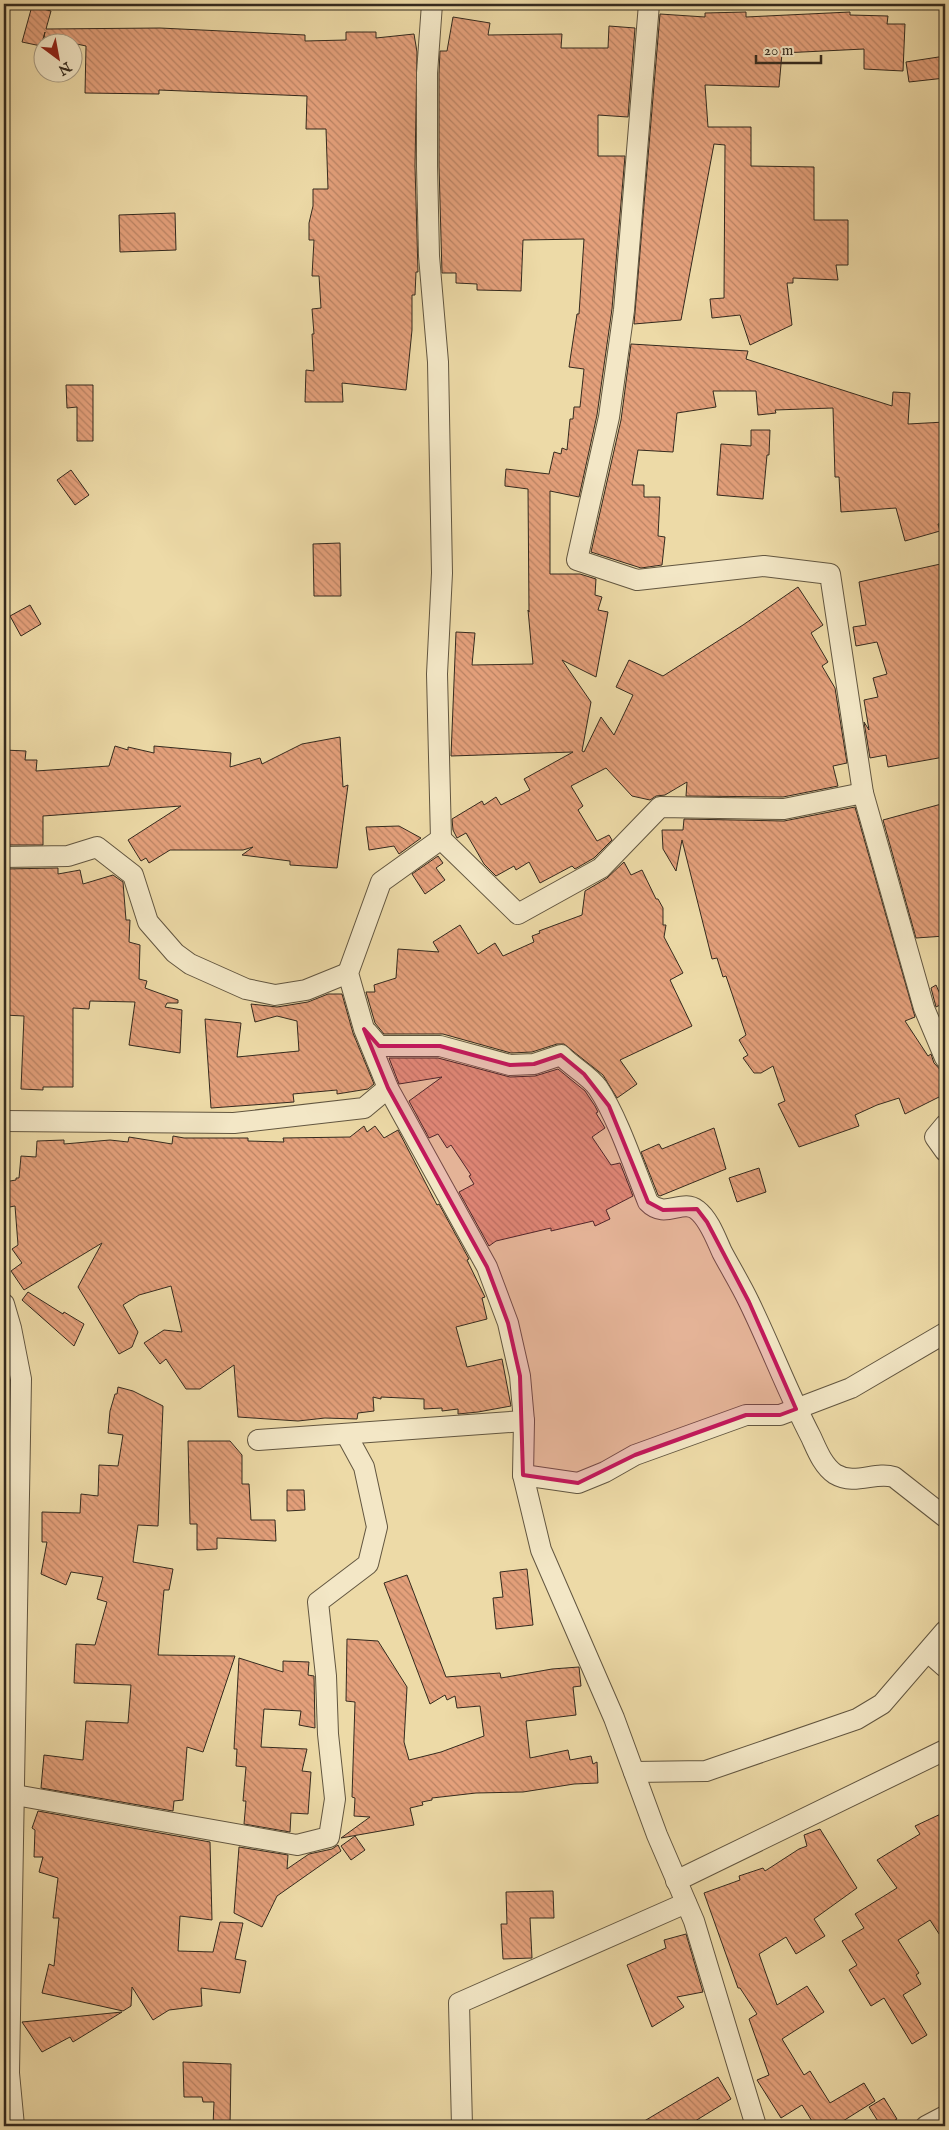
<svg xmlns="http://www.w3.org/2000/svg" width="949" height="2130" font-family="'IM FELL English',serif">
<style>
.building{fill:url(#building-back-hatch);stroke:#342a1e}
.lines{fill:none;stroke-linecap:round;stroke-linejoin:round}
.street-casing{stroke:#625640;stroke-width:22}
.street{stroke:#f3e7c6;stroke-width:20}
.marked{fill:#c2185b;fill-opacity:0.2;stroke:#c2185b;stroke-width:4;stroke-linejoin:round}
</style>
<defs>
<pattern id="building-back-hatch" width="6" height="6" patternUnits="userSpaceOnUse" patternTransform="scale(1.25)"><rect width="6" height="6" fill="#e4a07b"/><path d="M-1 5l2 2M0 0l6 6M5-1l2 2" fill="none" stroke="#ba8364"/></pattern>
</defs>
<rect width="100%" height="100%" fill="#eddaa7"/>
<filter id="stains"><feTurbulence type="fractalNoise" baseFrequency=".004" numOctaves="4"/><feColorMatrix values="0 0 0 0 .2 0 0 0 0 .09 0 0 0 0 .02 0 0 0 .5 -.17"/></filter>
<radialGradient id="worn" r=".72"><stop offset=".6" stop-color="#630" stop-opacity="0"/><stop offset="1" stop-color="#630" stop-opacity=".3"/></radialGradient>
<g class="building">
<path d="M 32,6 L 51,11 L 46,29 L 160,28 L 305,35 L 305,41 L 346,40 L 346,32 L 376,32 L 376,38 L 414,34 L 417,52 L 415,166 L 418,272 L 416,272 L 415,295 L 412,295 L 412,330 L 406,390 L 342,383 L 343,402 L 305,402 L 306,370 L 314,371 L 312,334 L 314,334 L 312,309 L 321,308 L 319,276 L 312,276 L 314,240 L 309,240 L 309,223 L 313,206 L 313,189 L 328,189 L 326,129 L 306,129 L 307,96 L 159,90 L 159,94 L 85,93 L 86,46 L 44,37 L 45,32 L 41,46 L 22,42 Z"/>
<path d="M 746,12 L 746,17 L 850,12 L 850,15 L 888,16 L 887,24 L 905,24 L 903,71 L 864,69 L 864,49 L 782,53 L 779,87 L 705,85 L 708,127 L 751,127 L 751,166 L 814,167 L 814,220 L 848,220 L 848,265 L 836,265 L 838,280 L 793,278 L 793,283 L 787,283 L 792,325 L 750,345 L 740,315 L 712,318 L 710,299 L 724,298 L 725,145 L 714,144 L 681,320 L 634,324 L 660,14 L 705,17 L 705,13 Z"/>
<path d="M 453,17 L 490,23 L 488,35 L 562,34 L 561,48 L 608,48 L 609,26 L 635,28 L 628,117 L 598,115 L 598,156 L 625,156 L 612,309 L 597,415 L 579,497 L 550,491 L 550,574 L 580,574 L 596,579 L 595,595 L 602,597 L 598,610 L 608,612 L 596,677 L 562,660 L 591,702 L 582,751 L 584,752 L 601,717 L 614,735 L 633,695 L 616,687 L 629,660 L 663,676 L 743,625 L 798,587 L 823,625 L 811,633 L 828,662 L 822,666 L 835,688 L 847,763 L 833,766 L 838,786 L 783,797 L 686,796 L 687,782 L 665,795 L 656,796 L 650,800 L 632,796 L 606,768 L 571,786 L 583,806 L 578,810 L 597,841 L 609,835 L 612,840 L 594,858 L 575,869 L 572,866 L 540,883 L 529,862 L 516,870 L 514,866 L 496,876 L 484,864 L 466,833 L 457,838 L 453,830 L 452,819 L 482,801 L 484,805 L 496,797 L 501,805 L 530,790 L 524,779 L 573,752 L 451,756 L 456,632 L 475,633 L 472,665 L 533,664 L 528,610 L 529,612 L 528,489 L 505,486 L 505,481 L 506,469 L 549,474 L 554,452 L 561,454 L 562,448 L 567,450 L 570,419 L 573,419 L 574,407 L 580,407 L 584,369 L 569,367 L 577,314 L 579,314 L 584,239 L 523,240 L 521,291 L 477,290 L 477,284 L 456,283 L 456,273 L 442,273 L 439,166 L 439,73 L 440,51 L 447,51 Z"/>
<path d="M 945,56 L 945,78 L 909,82 L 906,62 Z"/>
<path d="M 175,213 L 176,250 L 120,252 L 119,215 Z"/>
<path d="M 631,344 L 748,351 L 746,359 L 892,406 L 893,392 L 910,393 L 908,424 L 945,422 L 945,523 L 938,524 L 940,531 L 905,541 L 896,508 L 841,512 L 839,477 L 835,477 L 833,408 L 775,410 L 776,413 L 758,415 L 756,391 L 713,391 L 716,407 L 677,413 L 673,452 L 638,450 L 632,485 L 644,485 L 644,497 L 660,497 L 658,536 L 665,537 L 662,565 L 641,568 L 591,552 L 621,420 Z"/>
<path d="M 66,385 L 93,385 L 93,441 L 77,441 L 77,407 L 67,408 Z"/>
<path d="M 751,430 L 770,430 L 769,455 L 767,455 L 763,499 L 717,495 L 721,444 L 751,446 Z"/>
<path d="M 71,470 L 89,495 L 75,505 L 57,480 Z"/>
<path d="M 340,543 L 341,596 L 314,596 L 313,544 Z"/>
<path d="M 945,563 L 945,721 L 939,722 L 944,757 L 888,767 L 886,755 L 870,758 L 864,722 L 869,730 L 864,700 L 878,697 L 873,678 L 887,674 L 877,642 L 856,646 L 853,627 L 866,625 L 859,582 Z"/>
<path d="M 30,605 L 41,624 L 21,636 L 10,616 Z"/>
<path d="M 340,737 L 343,787 L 348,785 L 337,868 L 290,865 L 290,861 L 242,855 L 253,847 L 243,850 L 170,850 L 149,863 L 146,858 L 141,861 L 128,840 L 181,806 L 43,816 L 43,845 L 4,845 L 8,807 L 4,807 L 4,750 L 26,751 L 25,760 L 37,760 L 36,771 L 109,766 L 115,746 L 128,750 L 128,747 L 154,753 L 154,746 L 231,753 L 230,767 L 260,758 L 262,764 L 302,744 Z"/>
<path d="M 945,803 L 945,936 L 916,938 L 883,820 Z"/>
<path d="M 855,807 L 915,1017 L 905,1021 L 928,1056 L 931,1054 L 934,1063 L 945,1075 L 945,1094 L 905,1114 L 899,1098 L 877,1105 L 855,1115 L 859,1126 L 799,1147 L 778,1104 L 785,1101 L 773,1066 L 761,1073 L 754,1073 L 743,1058 L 748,1055 L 739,1040 L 746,1035 L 726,976 L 723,977 L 717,958 L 712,959 L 682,840 L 676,871 L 663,849 L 662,830 L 683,830 L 684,819 L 784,821 Z"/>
<path d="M 399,826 L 421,838 L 399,854 L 394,846 L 369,850 L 366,827 Z"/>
<path d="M 438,856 L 443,863 L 436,868 L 445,880 L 425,894 L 412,874 Z"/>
<path d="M 624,862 L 631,875 L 642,870 L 656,899 L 658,899 L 663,908 L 663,925 L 666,925 L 664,937 L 683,973 L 670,980 L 692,1026 L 620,1060 L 637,1084 L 617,1098 L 603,1075 L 564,1044 L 557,1044 L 532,1052 L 511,1053 L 443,1034 L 384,1034 L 375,1023 L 366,992 L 375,992 L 374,985 L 396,978 L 398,949 L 439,952 L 433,942 L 460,925 L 478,954 L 495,943 L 503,956 L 534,942 L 532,936 L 540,933 L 539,931 L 582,915 L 585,891 L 607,878 Z"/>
<path d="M 58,868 L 58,874 L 80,870 L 83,884 L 113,875 L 123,882 L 126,920 L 130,920 L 129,942 L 140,945 L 139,979 L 147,981 L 145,988 L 178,1000 L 178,1003 L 167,1003 L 165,1007 L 182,1010 L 180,1053 L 129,1045 L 135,1002 L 90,1001 L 89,1009 L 73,1008 L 73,1087 L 43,1087 L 43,1090 L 21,1089 L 24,1016 L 4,1015 L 4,869 Z"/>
<path d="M 936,985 L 944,1003 L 936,1007 L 931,988 Z"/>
<path d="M 328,994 L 342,994 L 353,1033 L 374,1084 L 368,1089 L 337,1094 L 337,1090 L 293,1094 L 294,1102 L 211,1108 L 205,1019 L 241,1023 L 237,1057 L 299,1051 L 297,1021 L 277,1016 L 255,1022 L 251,1004 L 277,1007 L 308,1002 Z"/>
<path d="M 389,1058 L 438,1058 L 510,1077 L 535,1076 L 558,1069 L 585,1091 L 595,1106 L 598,1112 L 596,1113 L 605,1128 L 592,1137 L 611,1165 L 620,1163 L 633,1196 L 606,1210 L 610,1219 L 595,1226 L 593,1221 L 551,1231 L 551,1228 L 496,1241 L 489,1246 L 459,1192 L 474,1184 L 469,1176 L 471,1175 L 451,1145 L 447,1148 L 438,1134 L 429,1138 L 409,1101 L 442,1077 L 399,1084 Z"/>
<path d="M 364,1126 L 367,1132 L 375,1126 L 384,1138 L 398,1130 L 437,1205 L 439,1204 L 469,1259 L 467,1260 L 485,1297 L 482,1298 L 487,1319 L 456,1327 L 467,1367 L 502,1359 L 511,1406 L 478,1412 L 458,1414 L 458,1409 L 442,1411 L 442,1408 L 424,1409 L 424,1399 L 381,1397 L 381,1399 L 373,1397 L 374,1411 L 358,1413 L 357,1419 L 325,1418 L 298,1421 L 238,1417 L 234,1365 L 200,1389 L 186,1389 L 166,1359 L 160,1364 L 144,1343 L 164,1330 L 182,1332 L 171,1286 L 139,1295 L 123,1305 L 138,1332 L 132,1347 L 119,1354 L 78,1287 L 102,1243 L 24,1290 L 11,1271 L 22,1263 L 12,1249 L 18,1245 L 15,1206 L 4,1208 L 4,1182 L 16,1180 L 16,1178 L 19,1178 L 21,1156 L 36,1157 L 37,1141 L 64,1140 L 64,1144 L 110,1140 L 128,1142 L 129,1137 L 172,1144 L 173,1136 L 184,1138 L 248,1138 L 248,1141 L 284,1142 L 283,1138 L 350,1137 Z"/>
<path d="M 714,1128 L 726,1169 L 660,1196 L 658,1195 L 641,1152 L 659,1144 L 662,1149 Z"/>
<path d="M 759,1168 L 766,1192 L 737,1202 L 729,1178 Z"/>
<path d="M 28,1292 L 63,1314 L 64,1312 L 84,1324 L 74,1346 L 22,1300 Z"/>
<path d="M 118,1387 L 133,1391 L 163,1406 L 158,1526 L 138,1525 L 133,1562 L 173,1569 L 169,1590 L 164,1590 L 158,1655 L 235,1656 L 203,1752 L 187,1747 L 183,1800 L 174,1801 L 173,1811 L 41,1788 L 44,1755 L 83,1760 L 86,1721 L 128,1723 L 131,1685 L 74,1683 L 76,1644 L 95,1645 L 107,1602 L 97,1599 L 103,1577 L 71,1572 L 66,1585 L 41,1574 L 47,1542 L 42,1542 L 42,1512 L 80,1513 L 81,1494 L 98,1496 L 99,1465 L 118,1466 L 123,1435 L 108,1433 L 110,1411 L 115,1394 L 117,1394 Z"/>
<path d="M 188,1441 L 230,1441 L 242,1455 L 242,1484 L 249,1484 L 251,1520 L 275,1520 L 276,1541 L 217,1538 L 217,1549 L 197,1550 L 197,1524 L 190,1524 Z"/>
<path d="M 287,1490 L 304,1490 L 305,1510 L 287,1511 Z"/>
<path d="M 527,1569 L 533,1625 L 496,1629 L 493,1598 L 503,1597 L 500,1572 Z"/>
<path d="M 407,1575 L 446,1677 L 500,1673 L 501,1678 L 552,1669 L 579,1667 L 581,1686 L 573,1687 L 576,1715 L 526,1721 L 530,1758 L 568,1750 L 570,1760 L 591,1756 L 593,1764 L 597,1762 L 598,1783 L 574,1784 L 523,1792 L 476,1793 L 432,1798 L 432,1800 L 422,1802 L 423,1805 L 410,1808 L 414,1825 L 341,1838 L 370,1817 L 354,1816 L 355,1798 L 352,1797 L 355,1702 L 346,1701 L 347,1639 L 378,1641 L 407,1687 L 404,1742 L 409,1760 L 441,1752 L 484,1736 L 480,1706 L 457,1708 L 455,1696 L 447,1700 L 445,1695 L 430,1704 L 384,1583 Z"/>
<path d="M 239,1658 L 283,1672 L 283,1661 L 309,1662 L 308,1675 L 314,1676 L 315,1728 L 299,1725 L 301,1711 L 264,1709 L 261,1747 L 307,1749 L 302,1771 L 311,1772 L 308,1814 L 291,1813 L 290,1832 L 244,1824 L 246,1801 L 243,1801 L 246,1767 L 236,1766 L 237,1749 L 234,1749 Z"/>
<path d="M 38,1811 L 210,1842 L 212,1920 L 180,1916 L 178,1951 L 213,1952 L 220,1922 L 243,1923 L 235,1959 L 246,1961 L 240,1993 L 201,1988 L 202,2006 L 169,2010 L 153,2020 L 132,1987 L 131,2006 L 123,2011 L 42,1993 L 49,1964 L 54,1966 L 59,1918 L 53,1918 L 58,1878 L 39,1872 L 43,1857 L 34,1857 L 35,1830 L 32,1828 Z"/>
<path d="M 945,1812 L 945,1943 L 930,1920 L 898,1940 L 919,1973 L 916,1975 L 921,1984 L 903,1995 L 927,2035 L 912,2044 L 884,1998 L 871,2006 L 849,1970 L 857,1965 L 842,1941 L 864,1928 L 855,1914 L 897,1888 L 877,1860 L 920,1834 L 915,1826 Z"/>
<path d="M 820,1829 L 857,1888 L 814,1919 L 825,1936 L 796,1954 L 786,1937 L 759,1954 L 777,2005 L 807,1986 L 824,2012 L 782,2039 L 804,2075 L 810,2071 L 830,2103 L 864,2083 L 875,2101 L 835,2126 L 815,2126 L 802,2105 L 781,2118 L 757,2080 L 769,2075 L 749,2019 L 757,2014 L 740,1988 L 738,1988 L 704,1893 L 740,1880 L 739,1876 L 763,1868 L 765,1871 L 799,1849 L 807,1846 L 804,1835 Z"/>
<path d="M 355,1836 L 365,1850 L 351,1860 L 341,1846 Z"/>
<path d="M 338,1845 L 341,1851 L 277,1896 L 262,1927 L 234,1913 L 239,1847 L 288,1855 L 287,1869 L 309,1854 L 332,1849 Z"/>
<path d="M 553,1891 L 554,1918 L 530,1918 L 532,1958 L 503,1959 L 501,1924 L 507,1924 L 506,1892 Z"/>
<path d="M 686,1934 L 703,1992 L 677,1997 L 684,2007 L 652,2027 L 627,1965 L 666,1948 L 664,1940 Z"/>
<path d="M 122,2012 L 73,2042 L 70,2037 L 42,2052 L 22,2022 Z"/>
<path d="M 183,2062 L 231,2064 L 230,2126 L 213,2126 L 214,2102 L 203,2102 L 202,2097 L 184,2097 Z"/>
<path d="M 718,2077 L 731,2099 L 687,2126 L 636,2126 Z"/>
<path d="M 884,2098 L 897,2119 L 885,2126 L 881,2126 L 869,2107 Z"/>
</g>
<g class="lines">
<defs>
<g id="street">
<path d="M 432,4 L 427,73 L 427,166 L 429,256 L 438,362 L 442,573 L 437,674 L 441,839"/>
<path d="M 649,4 L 624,310 L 609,417 L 577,560 L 637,580 L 764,566 L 830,574 L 863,793"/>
<path d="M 4,857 L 68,856 L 97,847 L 133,875 L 148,922 L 175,953 L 190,964 L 246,989 L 275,995 L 306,990 L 348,973"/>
<path d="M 367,1032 L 379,1046 L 440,1046 L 510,1065 L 534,1064 L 561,1055 C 572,1067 589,1075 598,1088 C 618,1118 634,1167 648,1202 C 665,1220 682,1198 697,1210 C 709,1219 716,1239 722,1252 C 731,1269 741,1285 749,1302 C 771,1347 788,1393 811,1437 C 817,1450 823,1466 835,1474 C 855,1486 875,1471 894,1477 L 945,1517"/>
<path d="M 4,1121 L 234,1123 L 364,1108 L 388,1088"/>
<path d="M 945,1125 L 935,1137 L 945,1151"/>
<path d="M 4,1304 L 11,1328 L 21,1379 L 9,2073 L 14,2126"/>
<path d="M 258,1440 L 524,1421"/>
<path d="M 523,1475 L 578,1483 L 605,1472 L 635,1455 L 746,1415 L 780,1415 L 851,1388 L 945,1333"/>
<path d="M 928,1652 L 945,1667"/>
<path d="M 634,1772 L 706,1771 L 857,1719 L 882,1704 L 945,1631"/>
<path d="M 4,1793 L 297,1845 L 329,1837 L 335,1799 L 328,1734 L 326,1676 L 318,1602 L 368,1564 L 377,1527 L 364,1467 L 346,1434"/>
<path d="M 676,1881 L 945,1750"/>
<path d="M 462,2126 L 459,2003 L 686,1903"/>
<path d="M 756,2126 L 694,1921 L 657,1835 L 614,1718 L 541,1550 L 523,1475 L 524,1421 L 520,1376 L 508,1323 L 487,1267 L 388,1088 L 364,1029 L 348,973 L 381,882 L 441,839 L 518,914 L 601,868 L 660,807 L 784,809 L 863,793 L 924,1008 L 945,1058"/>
<path d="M 926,2126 L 945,2116"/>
</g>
</defs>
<use href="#street" class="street-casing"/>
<use href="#street" class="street"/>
</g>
<path class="marked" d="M 364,1029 L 379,1046 L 440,1046 L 510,1065 L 534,1064 L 561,1055 L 584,1074 L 609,1106 L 648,1202 L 663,1210 L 697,1209 L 707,1222 L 749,1302 L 796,1409 L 780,1415 L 746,1415 L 635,1455 L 578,1483 L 523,1475 L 520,1376 L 508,1323 L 487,1267 L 388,1088 Z"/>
<rect width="949" height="2130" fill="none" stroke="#eddaa7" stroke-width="20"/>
<rect x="5" y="5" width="939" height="2120" fill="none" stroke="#342a1e" stroke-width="2.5"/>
<rect x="10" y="10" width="929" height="2110" fill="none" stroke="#342a1e"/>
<g transform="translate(58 58) rotate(148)"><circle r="24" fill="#f3e7c6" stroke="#a79b83"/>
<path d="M0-4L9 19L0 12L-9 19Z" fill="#8f2418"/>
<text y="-8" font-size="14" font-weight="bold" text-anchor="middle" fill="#342a1e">N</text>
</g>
<path d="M756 55v8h65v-8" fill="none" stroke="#342a1e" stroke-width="2.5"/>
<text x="764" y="55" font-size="15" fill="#342a1e" stroke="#f3e7c6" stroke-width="4" paint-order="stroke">20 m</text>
<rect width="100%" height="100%" filter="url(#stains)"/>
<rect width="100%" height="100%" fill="url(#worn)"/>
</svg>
